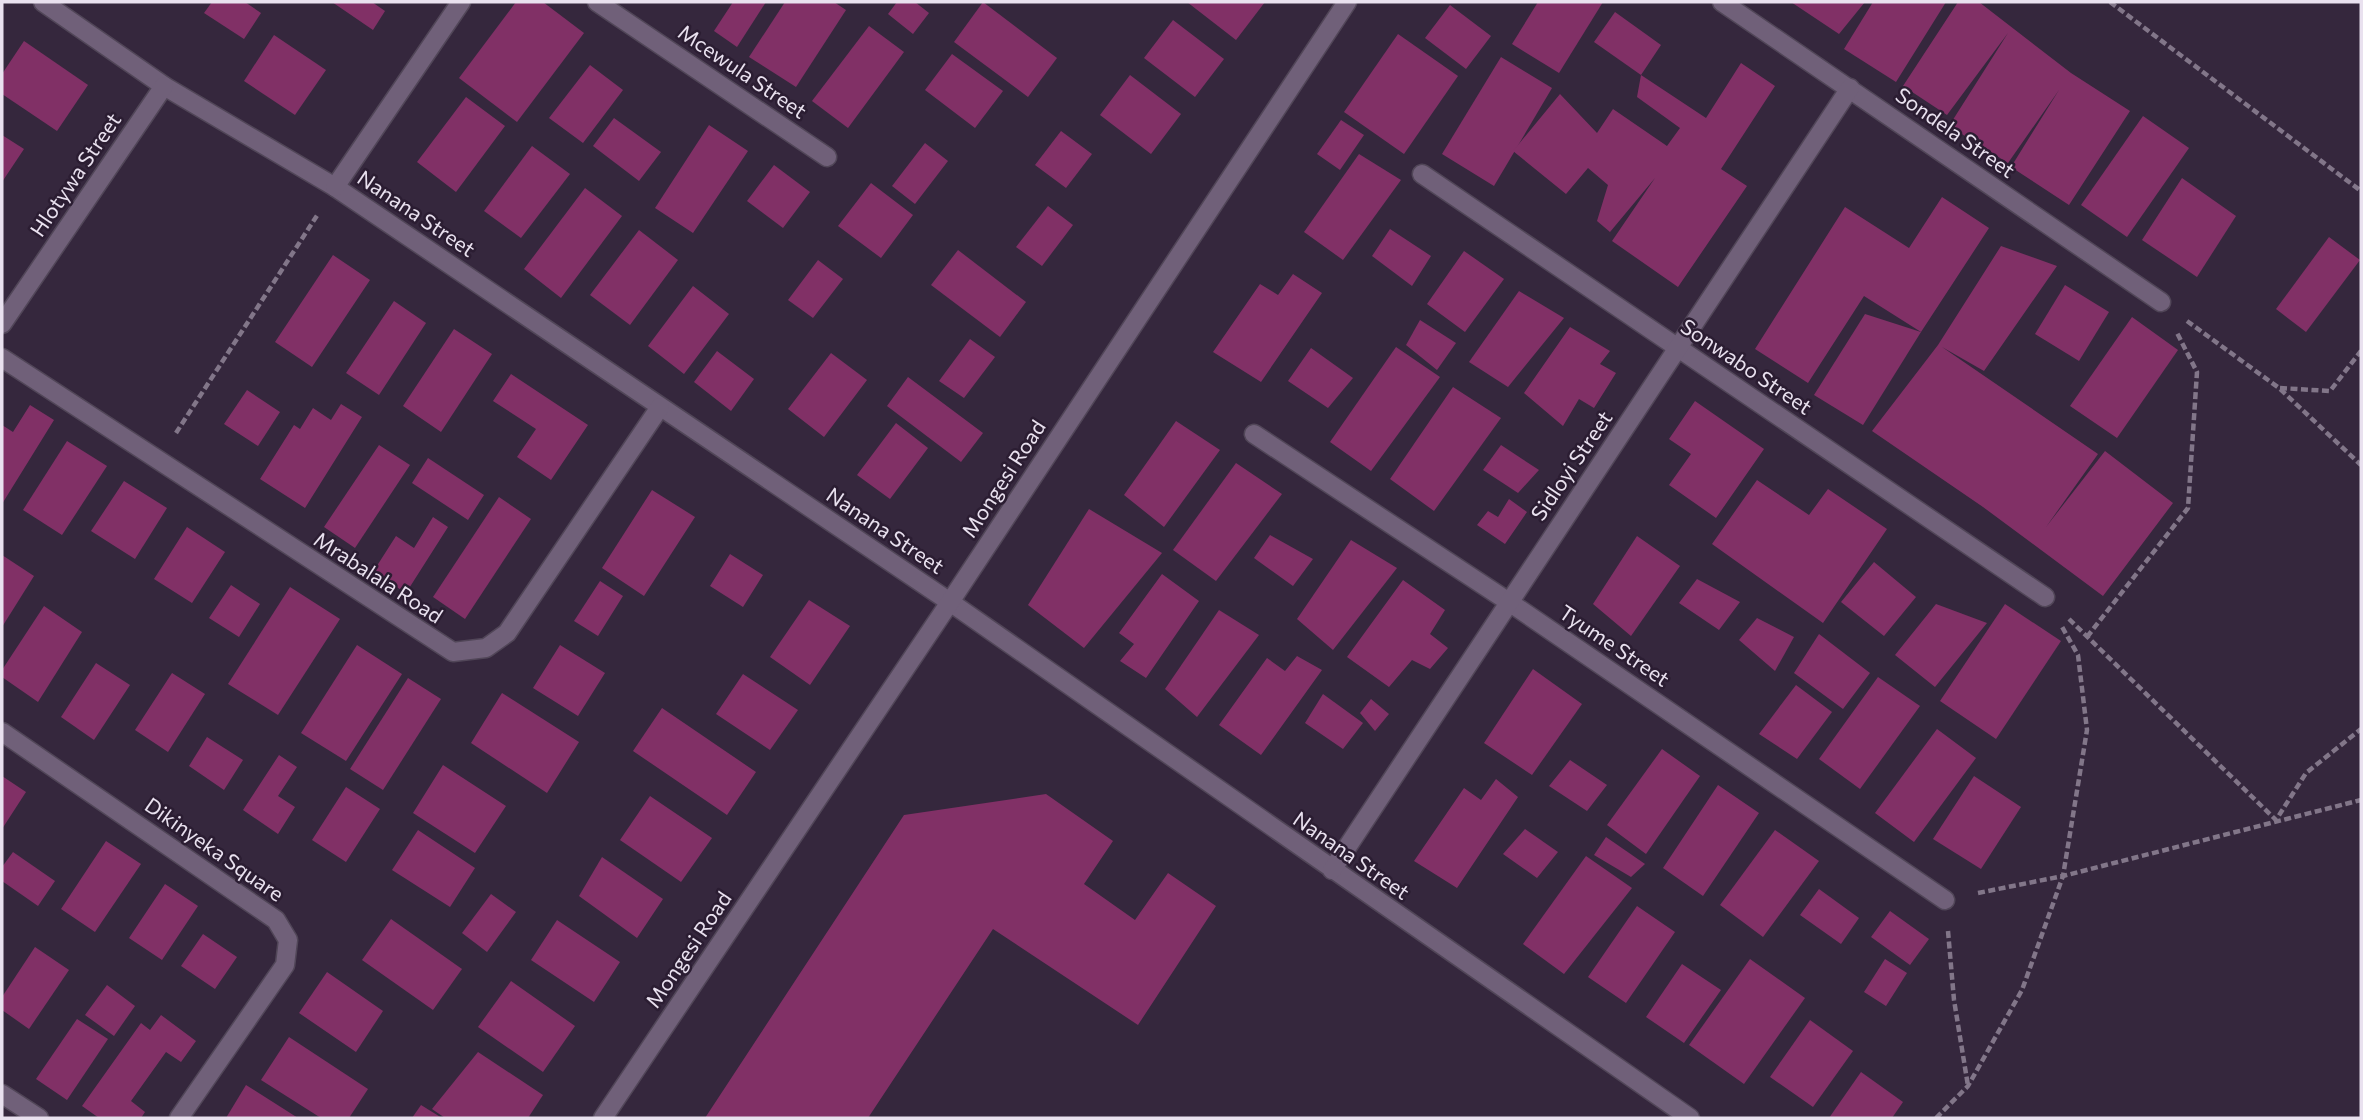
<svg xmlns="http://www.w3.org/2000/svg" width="2363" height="1120" font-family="Commissioner,sans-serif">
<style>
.building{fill:#813066}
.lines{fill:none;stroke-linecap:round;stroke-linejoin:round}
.street-casing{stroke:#514658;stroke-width:21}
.path{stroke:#827689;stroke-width:4.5;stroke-dasharray:7 3.5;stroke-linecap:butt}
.street{stroke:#706079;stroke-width:18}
.labels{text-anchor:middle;stroke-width:5;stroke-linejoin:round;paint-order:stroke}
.street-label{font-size:21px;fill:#e9e1ef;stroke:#2b1d32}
</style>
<rect width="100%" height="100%" fill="#35273d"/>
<g class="building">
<path d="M 212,2 L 245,2 L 261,13 L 244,39 L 204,13 Z"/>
<path d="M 332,2 L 372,2 L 385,11 L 373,30 Z"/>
<path d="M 516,2 L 543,2 L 584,33 L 517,122 L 459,78 Z"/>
<path d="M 733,2 L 766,2 L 737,47 L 714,31 Z"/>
<path d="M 785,2 L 834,2 L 846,10 L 796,87 L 749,57 Z"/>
<path d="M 897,2 L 915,2 L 929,13 L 913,34 L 888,14 Z"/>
<path d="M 983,2 L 1057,58 L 1028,97 L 954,42 Z"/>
<path d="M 1187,2 L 1265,2 L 1236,40 Z"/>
<path d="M 1538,2 L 1603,2 L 1559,73 L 1512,44 Z"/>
<path d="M 1791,2 L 1865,2 L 1839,34 Z"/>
<path d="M 1873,2 L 1946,2 L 1896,82 L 1844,49 Z"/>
<path d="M 1958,2 L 1979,2 L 2071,73 L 2130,111 L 2069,205 L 2011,167 L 2059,90 L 2008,163 L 1949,126 L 2008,33 L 1947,115 L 1903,86 Z"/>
<path d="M 1450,5 L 1491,36 L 1466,69 L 1425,38 Z"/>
<path d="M 1615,12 L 1661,45 L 1641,75 L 1594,42 Z"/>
<path d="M 1173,20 L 1224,59 L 1195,97 L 1144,58 Z"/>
<path d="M 869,26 L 904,52 L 848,128 L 812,101 Z"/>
<path d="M 1398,34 L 1458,76 L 1404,154 L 1344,112 Z"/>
<path d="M 274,35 L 326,70 L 295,115 L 244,81 Z"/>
<path d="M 24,41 L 88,85 L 57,131 L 2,94 L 2,74 Z"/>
<path d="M 952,54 L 1003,91 L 975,128 L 925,90 Z"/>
<path d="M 1501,57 L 1552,88 L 1494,186 L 1442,154 Z"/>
<path d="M 1741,63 L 1775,86 L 1721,169 L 1747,186 L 1678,287 L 1612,241 L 1655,178 L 1610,232 L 1597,221 L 1608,185 L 1588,168 L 1566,194 L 1513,151 L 1560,94 L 1597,133 L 1613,109 L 1667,146 L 1680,128 L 1637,97 L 1641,75 L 1706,118 Z"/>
<path d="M 590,65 L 623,90 L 583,143 L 549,118 Z"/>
<path d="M 1130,75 L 1181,114 L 1151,154 L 1100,115 Z"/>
<path d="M 466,97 L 505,126 L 456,192 L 417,162 Z"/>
<path d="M 2143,116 L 2189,148 L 2127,237 L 2081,205 Z"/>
<path d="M 614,118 L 661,152 L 639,181 L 593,146 Z"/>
<path d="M 1341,120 L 1364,135 L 1340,170 L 1317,154 Z"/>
<path d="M 709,125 L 748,151 L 693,233 L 655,208 Z"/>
<path d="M 1061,131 L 1092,154 L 1066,188 L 1035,165 Z"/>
<path d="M 2,135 L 24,149 L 2,182 Z"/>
<path d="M 925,143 L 948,161 L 915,204 L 892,186 Z"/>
<path d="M 532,146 L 570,174 L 521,238 L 484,211 Z"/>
<path d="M 1359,154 L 1401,180 L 1343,260 L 1304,232 Z"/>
<path d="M 774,165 L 810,192 L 783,228 L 747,201 Z"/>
<path d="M 2182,178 L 2236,216 L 2197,277 L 2142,240 Z"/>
<path d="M 871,183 L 913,215 L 881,258 L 838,226 Z"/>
<path d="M 585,188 L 622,216 L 561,298 L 524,269 Z"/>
<path d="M 1942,197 L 1989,228 L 1921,332 L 1864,296 L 1808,383 L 1755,349 L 1845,207 L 1909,248 Z"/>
<path d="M 1048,206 L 1073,225 L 1042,266 L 1016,247 Z"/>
<path d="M 1390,229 L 1431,256 L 1412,286 L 1372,256 Z"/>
<path d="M 639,230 L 678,260 L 630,325 L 590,295 Z"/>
<path d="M 2329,237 L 2360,260 L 2306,332 L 2276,309 Z"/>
<path d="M 2001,246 L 2057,266 L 1984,371 L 1942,347 L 2098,454 L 2046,527 L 2105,451 L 2173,503 L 2103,596 L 1983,507 L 1872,431 L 1938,345 Z"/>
<path d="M 958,250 L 1026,302 L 1000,337 L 931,285 Z"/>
<path d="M 1464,251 L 1504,279 L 1465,332 L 1427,304 Z"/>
<path d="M 333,255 L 370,280 L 312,367 L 275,342 Z"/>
<path d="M 818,260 L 843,279 L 813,318 L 788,300 Z"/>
<path d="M 1293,274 L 1322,293 L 1261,382 L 1213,352 L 1260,284 L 1278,295 Z"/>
<path d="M 2065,285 L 2109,312 L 2079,361 L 2035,334 Z"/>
<path d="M 693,286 L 729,314 L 684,374 L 648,346 Z"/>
<path d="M 1519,291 L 1564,318 L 1508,387 L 1469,362 Z"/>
<path d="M 394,301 L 426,323 L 379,395 L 346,373 Z"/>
<path d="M 1865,314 L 1921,332 L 1863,425 L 1814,395 Z"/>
<path d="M 2132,317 L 2178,350 L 2117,438 L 2070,406 Z"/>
<path d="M 1420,320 L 1456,343 L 1437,370 L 1406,345 Z"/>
<path d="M 1570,327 L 1610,351 L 1600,364 L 1616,373 L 1594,408 L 1579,399 L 1563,426 L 1524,393 Z"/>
<path d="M 454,329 L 492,354 L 441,432 L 403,406 Z"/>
<path d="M 970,339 L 995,357 L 964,398 L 939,381 Z"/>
<path d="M 1396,347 L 1440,377 L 1371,471 L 1330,442 Z"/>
<path d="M 1311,348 L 1353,378 L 1328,408 L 1288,381 Z"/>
<path d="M 717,351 L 754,379 L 731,411 L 694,382 Z"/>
<path d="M 831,353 L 867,380 L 824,437 L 788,409 Z"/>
<path d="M 511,374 L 588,425 L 551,480 L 517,457 L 536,429 L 493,401 Z"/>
<path d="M 908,377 L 983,433 L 961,462 L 887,406 Z"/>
<path d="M 1453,387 L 1501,418 L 1434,511 L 1390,479 Z"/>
<path d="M 247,390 L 280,412 L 258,446 L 224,424 Z"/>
<path d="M 1695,401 L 1764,449 L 1716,518 L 1669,485 L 1691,454 L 1669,439 Z"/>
<path d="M 341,404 L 362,417 L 305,508 L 260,479 L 294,425 L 300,429 L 313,408 L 331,420 Z"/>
<path d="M 30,405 L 54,420 L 2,504 L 2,425 L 13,432 Z"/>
<path d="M 1176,421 L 1220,450 L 1164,527 L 1124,495 Z"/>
<path d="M 896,423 L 928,448 L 890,499 L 857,475 Z"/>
<path d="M 67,441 L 107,466 L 62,535 L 23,510 Z"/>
<path d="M 379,445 L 410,465 L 355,548 L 324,527 Z"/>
<path d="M 1501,445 L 1539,470 L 1518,493 L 1483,470 Z"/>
<path d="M 428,458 L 484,495 L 468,520 L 412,483 Z"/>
<path d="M 1236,463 L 1282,494 L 1216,581 L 1173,550 Z"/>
<path d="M 1757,480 L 1809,515 L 1828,489 L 1887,529 L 1823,623 L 1712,544 Z"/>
<path d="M 124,481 L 167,508 L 135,559 L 91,531 Z"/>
<path d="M 652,490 L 695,517 L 644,596 L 602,568 Z"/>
<path d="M 499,497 L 531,519 L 465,619 L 433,597 Z"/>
<path d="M 1509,499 L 1527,512 L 1505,544 L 1477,525 L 1488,511 L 1498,517 Z"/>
<path d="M 1089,509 L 1162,553 L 1084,648 L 1028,605 Z"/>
<path d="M 433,517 L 448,527 L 406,593 L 373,572 L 396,536 L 414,548 Z"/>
<path d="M 187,527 L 225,552 L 192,603 L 154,579 Z"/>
<path d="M 1270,535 L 1313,559 L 1293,586 L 1254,558 Z"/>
<path d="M 1637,536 L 1680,566 L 1631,636 L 1593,604 Z"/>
<path d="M 1351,540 L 1397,568 L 1333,650 L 1297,619 Z"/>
<path d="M 730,554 L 763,575 L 743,607 L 710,586 Z"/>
<path d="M 2,555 L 34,576 L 2,627 Z"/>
<path d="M 1874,562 L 1916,597 L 1884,636 L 1841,602 Z"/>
<path d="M 1162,574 L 1199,601 L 1146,678 L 1120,661 L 1134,644 L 1119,633 Z"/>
<path d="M 1697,579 L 1740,602 L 1719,630 L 1679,603 Z"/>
<path d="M 1403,580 L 1445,610 L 1430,634 L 1448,648 L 1430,669 L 1412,660 L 1389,687 L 1347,657 Z"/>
<path d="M 600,581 L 623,596 L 598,636 L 574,621 Z"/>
<path d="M 231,585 L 260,604 L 239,637 L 209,618 Z"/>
<path d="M 290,587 L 340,619 L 278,715 L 228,684 Z"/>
<path d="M 809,600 L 850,626 L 810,685 L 770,657 Z"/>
<path d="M 1936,604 L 1987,623 L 1935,687 L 1895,655 Z"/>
<path d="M 2005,604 L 2061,641 L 1996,739 L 1940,701 Z"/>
<path d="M 44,606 L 82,632 L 38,702 L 2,677 L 2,670 Z"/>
<path d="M 1219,610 L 1259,635 L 1197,717 L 1165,689 Z"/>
<path d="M 1757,618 L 1794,637 L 1775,671 L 1739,640 Z"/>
<path d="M 1819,634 L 1870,673 L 1843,709 L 1794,673 Z"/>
<path d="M 357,645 L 402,674 L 346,761 L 301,733 Z"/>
<path d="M 560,645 L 605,673 L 578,716 L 533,688 Z"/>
<path d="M 1297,656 L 1322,670 L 1261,755 L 1219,725 L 1267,658 L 1285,671 Z"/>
<path d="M 96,663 L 130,685 L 94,740 L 61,717 Z"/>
<path d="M 1533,669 L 1582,704 L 1532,775 L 1484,743 Z"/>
<path d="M 172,673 L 205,694 L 168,752 L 135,730 Z"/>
<path d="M 743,674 L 798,710 L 770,750 L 716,714 Z"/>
<path d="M 1878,677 L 1920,706 L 1860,789 L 1819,759 Z"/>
<path d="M 408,678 L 441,699 L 383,790 L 350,769 Z"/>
<path d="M 1796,685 L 1832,712 L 1797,759 L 1759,734 Z"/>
<path d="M 502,693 L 579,742 L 547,793 L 471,743 Z"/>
<path d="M 1323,694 L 1363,723 L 1343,749 L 1305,723 Z"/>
<path d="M 1371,699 L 1389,714 L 1375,731 L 1360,713 Z"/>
<path d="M 662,708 L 756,772 L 727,815 L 633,751 Z"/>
<path d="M 1937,729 L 1976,758 L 1914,842 L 1875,813 Z"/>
<path d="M 207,737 L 243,760 L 224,790 L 189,766 Z"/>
<path d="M 1662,749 L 1700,776 L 1646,854 L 1607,825 Z"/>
<path d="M 279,755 L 297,767 L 278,796 L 295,807 L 278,834 L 243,810 Z"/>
<path d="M 1570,760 L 1607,785 L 1587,811 L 1549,786 Z"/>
<path d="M 443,765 L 506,806 L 475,853 L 413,813 Z"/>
<path d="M 2,776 L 26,792 L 2,829 Z"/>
<path d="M 1974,776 L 2021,807 L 1981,869 L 1933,839 Z"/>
<path d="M 1496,779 L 1518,797 L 1457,888 L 1414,861 L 1464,788 L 1481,800 Z"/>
<path d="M 1718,785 L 1759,813 L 1703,896 L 1663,868 Z"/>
<path d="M 346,787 L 380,809 L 346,862 L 312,840 Z"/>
<path d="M 1046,794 L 1113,841 L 1084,884 L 1135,920 L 1168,873 L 1216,906 L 1138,1025 L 993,929 L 868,1118 L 705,1118 L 904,815 Z"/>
<path d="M 650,796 L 712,838 L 681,882 L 620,840 Z"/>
<path d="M 1525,829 L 1558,852 L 1537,878 L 1503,854 Z"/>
<path d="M 418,830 L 475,868 L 450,907 L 392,870 Z"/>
<path d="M 1775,830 L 1819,861 L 1763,937 L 1720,905 Z"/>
<path d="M 1606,837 L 1645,864 L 1631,877 L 1594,855 Z"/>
<path d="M 106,841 L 141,864 L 95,932 L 61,909 Z"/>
<path d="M 13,852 L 55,881 L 38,906 L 2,881 L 2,867 Z"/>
<path d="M 1586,856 L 1632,888 L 1564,974 L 1523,944 Z"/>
<path d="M 602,857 L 663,899 L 637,938 L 579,896 Z"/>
<path d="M 165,884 L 198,906 L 162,960 L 129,938 Z"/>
<path d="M 1819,889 L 1859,918 L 1841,944 L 1800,915 Z"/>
<path d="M 491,894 L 516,912 L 487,952 L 462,933 Z"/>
<path d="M 1637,906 L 1675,932 L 1626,1003 L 1588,977 Z"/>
<path d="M 1890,911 L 1929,939 L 1910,965 L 1871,937 Z"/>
<path d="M 391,919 L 462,969 L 433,1010 L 362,960 Z"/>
<path d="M 557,920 L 620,962 L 594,1002 L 531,960 Z"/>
<path d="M 203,934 L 237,957 L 215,989 L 181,966 Z"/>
<path d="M 35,947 L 69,970 L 29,1029 L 2,1010 L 2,997 Z"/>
<path d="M 1750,959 L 1805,998 L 1744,1084 L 1689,1045 Z"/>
<path d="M 1885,959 L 1907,973 L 1886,1006 L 1864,992 Z"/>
<path d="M 1682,964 L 1721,990 L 1684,1043 L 1646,1017 Z"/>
<path d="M 327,972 L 383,1011 L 356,1052 L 299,1013 Z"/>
<path d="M 511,981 L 575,1026 L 543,1072 L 478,1027 Z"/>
<path d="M 107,985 L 135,1006 L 114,1036 L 85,1015 Z"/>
<path d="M 161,1015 L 196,1041 L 181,1062 L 166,1052 L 131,1101 L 145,1112 L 141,1118 L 99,1118 L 82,1106 L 141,1023 L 150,1030 Z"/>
<path d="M 77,1019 L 108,1039 L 67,1100 L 36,1079 Z"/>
<path d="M 1810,1020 L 1853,1051 L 1813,1107 L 1770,1077 Z"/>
<path d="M 289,1037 L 368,1089 L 349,1118 L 321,1118 L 261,1080 Z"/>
<path d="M 478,1052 L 543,1095 L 528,1118 L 445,1118 L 432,1109 Z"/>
<path d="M 1861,1072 L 1903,1102 L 1892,1118 L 1829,1118 Z"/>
<path d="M 246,1085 L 298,1118 L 226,1118 Z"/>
<path d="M 421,1105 L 442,1118 L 412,1118 Z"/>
</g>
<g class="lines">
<defs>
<g id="street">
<path d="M 43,2 L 164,86 L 335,187 L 950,602 L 1690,1118"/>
<path d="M 597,2 L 827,157"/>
<path d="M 1722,2 L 2161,302"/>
<path d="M 1422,174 L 2045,597"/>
<path d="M 335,187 L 461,2"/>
<path d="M 2,324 L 164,86"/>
<path d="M 2,358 L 453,652 L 486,648 L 507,633 L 660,407"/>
<path d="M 1254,434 L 1509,602 L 1945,900"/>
<path d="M 2,732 L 276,920 L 288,940 L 285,965 L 179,1118"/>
<path d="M 1332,870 L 1850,88"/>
<path d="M 2,1094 L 39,1118"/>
<path d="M 603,1118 L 950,602 L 1347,2"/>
</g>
</defs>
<use href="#street" class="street-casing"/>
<g class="path">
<path d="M 2110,2 L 2361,191"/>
<path d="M 2187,321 L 2279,388 L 2361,465"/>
<path d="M 2280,388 L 2330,391 L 2361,351"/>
<path d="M 176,433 L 318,214"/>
<path d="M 2069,619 L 2276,820 L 2306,773 L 2361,729"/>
<path d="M 2087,637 L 2188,508 L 2197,372 L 2176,331"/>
<path d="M 1978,893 L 2063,876 L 2361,800"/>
<path d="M 1948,931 L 1954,1000 L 1968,1086"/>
<path d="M 1936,1118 L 1968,1086 L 2022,990 L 2063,876 L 2087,730 L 2078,655 L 2061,625"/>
</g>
<use href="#street" class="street"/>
</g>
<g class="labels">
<g class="street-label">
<text transform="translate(742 72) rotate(34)" y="7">Mcewula Street</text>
<text transform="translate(1955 133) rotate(35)" y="7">Sondela Street</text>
<text transform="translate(76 175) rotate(-56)" y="7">Hlotywa Street</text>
<text transform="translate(416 214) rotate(34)" y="7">Nanana Street</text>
<text transform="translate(1746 367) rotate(34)" y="7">Sonwabo Street</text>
<text transform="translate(1572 466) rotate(-56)" y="7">Sidloyi Street</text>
<text transform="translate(1004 479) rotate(-57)" y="7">Mongesi Road</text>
<text transform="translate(885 531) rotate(34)" y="7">Nanana Street</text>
<text transform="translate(378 578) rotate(33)" y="7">Mrabalala Road</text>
<text transform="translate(1614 646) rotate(34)" y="7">Tyume Street</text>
<text transform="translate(214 850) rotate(35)" y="7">Dikinyeka Square</text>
<text transform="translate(1351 856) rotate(35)" y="7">Nanana Street</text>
<text transform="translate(689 950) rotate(-56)" y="7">Mongesi Road</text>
</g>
</g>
<rect width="2363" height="1120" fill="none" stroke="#e9e1ef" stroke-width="7"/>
</svg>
